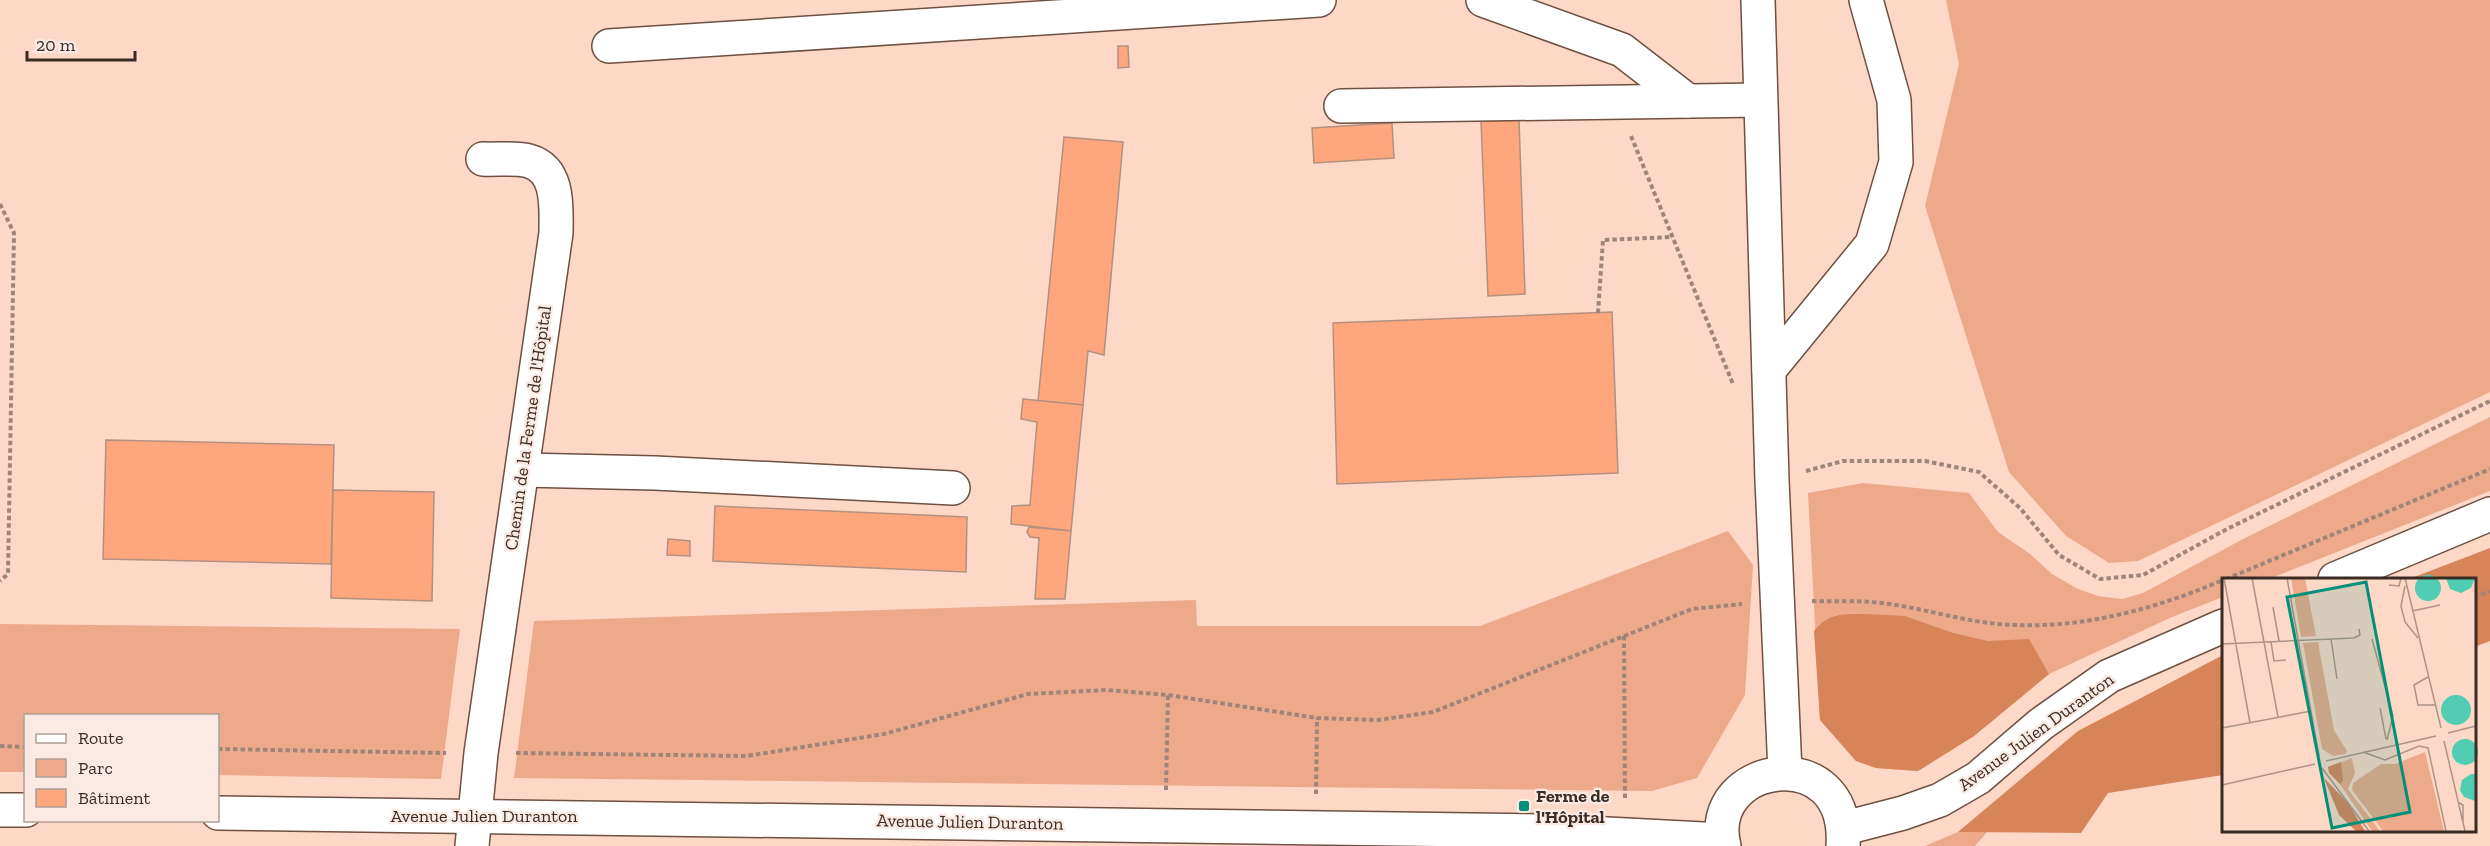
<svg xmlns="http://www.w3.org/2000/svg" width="2490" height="846" font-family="'Zilla Slab',serif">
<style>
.green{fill:#edaa8a}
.forest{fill:#d7845b}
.building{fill:#fea77e;stroke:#b39080;stroke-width:1.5}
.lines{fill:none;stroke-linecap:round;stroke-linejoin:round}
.minor-casing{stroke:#6f5041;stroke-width:36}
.major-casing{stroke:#6f5041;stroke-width:36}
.path{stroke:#9f8579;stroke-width:4;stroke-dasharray:4.5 3;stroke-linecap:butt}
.minor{stroke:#fff;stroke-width:33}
.major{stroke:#fff;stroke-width:33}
.poi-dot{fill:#038f79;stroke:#faeae3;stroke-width:2}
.labels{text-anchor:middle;stroke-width:4.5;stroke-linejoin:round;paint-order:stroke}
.street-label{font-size:18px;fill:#3a2c25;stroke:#faeae3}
.poi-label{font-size:18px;font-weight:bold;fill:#3a2c25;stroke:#faeae3;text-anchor:start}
.inset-road{fill:none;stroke:#af9386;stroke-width:1.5}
.view{fill:#038f79;fill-opacity:0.15;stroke:#038f79;stroke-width:3}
.inset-edge{fill:none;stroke:#3a2c25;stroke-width:3}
</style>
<rect width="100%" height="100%" fill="#fdd8c6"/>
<g class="green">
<path d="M 1946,0 L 2490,0 L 2490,392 L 2138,561 L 2109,563 L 2066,536 L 2009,472 L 1925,206 L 1959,64 Z"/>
<path d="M 2490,417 L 2490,491 L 2269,579 L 2223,579 L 2223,597 L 2172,617 L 2049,674 L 1974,736 L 1918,771 L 1876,768 L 1856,761 L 1820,720 L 1808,493 L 1863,483 L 1969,493 L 1998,532 L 2030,554 L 2052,574 L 2078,589 L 2098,596 L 2122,599 L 2143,593 L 2243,539 Z"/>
<path d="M 1728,531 L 1753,565 L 1745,695 L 1697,778 L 1652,791 L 514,778 L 534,621 L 1196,600 L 1197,626 L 1480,626 Z"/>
<path d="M 0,624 L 460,629 L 441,779 L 218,775 L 218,716 L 26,716 L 25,772 L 0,772 Z"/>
<path d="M 1958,832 L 1987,832 L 1975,846 L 1925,846 Z"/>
</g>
<g class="forest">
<path d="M 2490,548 L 2490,641 L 2474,647 L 2474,579 L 2409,579 Z"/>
<path d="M 1864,614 L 1905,616 L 1953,633 L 1988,641 L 2029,639 L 2049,674 L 1974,736 L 1918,771 L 1876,768 L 1856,761 L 1820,720 L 1814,631 C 1828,613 1843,614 1864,614 Z"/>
<path d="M 2223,655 L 2223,775 L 2108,793 L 2081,833 L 1958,832 L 2078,731 Z"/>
</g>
<g class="building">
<path d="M 1118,46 L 1128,46 L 1129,67 L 1118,68 Z"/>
<path d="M 1519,120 L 1525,294 L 1488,296 L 1481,121 Z"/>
<path d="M 1392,123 L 1394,158 L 1314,163 L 1312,128 Z"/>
<path d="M 1064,137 L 1123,142 L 1104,355 L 1088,351 L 1083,405 L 1038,401 Z"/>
<path d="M 1612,312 L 1618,473 L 1337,484 L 1333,323 Z"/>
<path d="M 1023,399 L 1083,405 L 1071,531 L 1011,524 L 1012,506 L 1030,505 L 1037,422 L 1021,419 Z"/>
<path d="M 106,440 L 334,445 L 331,564 L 103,559 Z"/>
<path d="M 333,490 L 434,492 L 432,601 L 331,598 Z"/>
<path d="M 715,506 L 967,517 L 966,572 L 713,561 Z"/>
<path d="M 1029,527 L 1071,531 L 1065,599 L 1035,599 L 1039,538 L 1030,537 L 1027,532 Z"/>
<path d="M 668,539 L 690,541 L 690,556 L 667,555 Z"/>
</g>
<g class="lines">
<defs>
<g id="minor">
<path d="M 1483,0 L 1622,50 L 1688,101"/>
<path d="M 1758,0 L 1772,480 L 1785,772"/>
<path d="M 609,46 L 1319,0"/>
<path d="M 1341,106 L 1760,100"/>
<path d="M 1769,370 L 1872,244 L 1896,162 L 1894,100 L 1866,0"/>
<path d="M 523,470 L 655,473 L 953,488"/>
<path d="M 472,846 L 481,753 L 556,233 C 556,208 560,170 529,161 C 516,157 497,160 483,159"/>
</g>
<g id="major">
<path d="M 2335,579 L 2490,514"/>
<path d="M 0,810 L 26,810"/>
<path d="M 218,813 L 1550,831 L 1722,840"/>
<path d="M 1845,828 L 1903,813 L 1940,800 L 1978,778 L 2041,724 L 2109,676 L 2223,626"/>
<path d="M 1724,846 C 1703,762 1850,738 1843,846"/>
</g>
</defs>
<use href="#minor" class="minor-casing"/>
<use href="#major" class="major-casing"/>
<g class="path">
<path d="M 1631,136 L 1733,384"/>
<path d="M 0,204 L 14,233 L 8,574 L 0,581"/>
<path d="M 1598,313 L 1603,240 L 1672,237"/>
<path d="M 1806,471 L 1843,461 L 1925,461 L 1979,472 L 2020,508 L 2059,555 L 2100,579 L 2143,575 L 2227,529 L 2490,401"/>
<path d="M 2226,579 L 2490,469"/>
<path d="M 2474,597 L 2490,591"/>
<path d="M 1812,601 C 1835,602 1858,600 1881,603 C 1926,608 1969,624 2015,625 C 2086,628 2158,608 2223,580"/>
<path d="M 1624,636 L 1625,800"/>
<path d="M 0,746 L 26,747"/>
<path d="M 218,749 L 446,753"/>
<path d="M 516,753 L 747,756 L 884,734 L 1028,694 L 1107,690 L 1168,695 L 1317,718 L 1378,720 L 1433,712 L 1692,609 L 1742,604"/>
<path d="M 1166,790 L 1168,695"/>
<path d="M 1316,794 L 1317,718"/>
</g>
<use href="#minor" class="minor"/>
<use href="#major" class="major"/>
</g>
<rect class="poi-dot" x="1518" y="800" width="12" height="12" rx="3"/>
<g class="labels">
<g class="street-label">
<text transform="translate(528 428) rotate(-82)" y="6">Chemin de la Ferme de l'Hôpital</text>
<text transform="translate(2036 732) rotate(-36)" y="6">Avenue Julien Duranton</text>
<text x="484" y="822">Avenue Julien Duranton</text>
<text transform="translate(970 822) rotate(1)" y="6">Avenue Julien Duranton</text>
</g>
<g class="poi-label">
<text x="1536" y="802">Ferme de<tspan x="1536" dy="21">l'Hôpital</tspan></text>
</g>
</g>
<g transform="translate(2222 578)">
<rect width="254" height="254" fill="#fdd8c6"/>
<path d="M 69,0 L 83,0 L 94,58 L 79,59 ZM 96,64 L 112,152 L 125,173 L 123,176 L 111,178 L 100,171 L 81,65 ZM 203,174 L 222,253 L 161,253 L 130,212 L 131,205 L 159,186 L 173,186 ZM 130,180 L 133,195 L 126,211 L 158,253 L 150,253 L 106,189 Z" fill="#edaa8a"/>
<path d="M 119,184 L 121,203 L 118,206 L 107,195 L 106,189 ZM 102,200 L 126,225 L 143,253 L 134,253 L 117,237 Z" fill="#d7845b"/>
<path d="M193 10a13 13 0 1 1 26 0a13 13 0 1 1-26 0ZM 224,0 L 253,0 L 249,10 L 239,15 L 228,11 ZM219 132a15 15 0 1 1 30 0a15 15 0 1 1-30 0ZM230 174a13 13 0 1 1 26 0a13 13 0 1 1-26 0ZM 249,196 L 253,196 L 253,223 L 242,219 L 238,212 L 240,202 Z" fill="#50cdb2"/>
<path class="inset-road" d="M 2,0 L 28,145M 30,0 L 56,139M 65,0 L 97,178M 183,0 L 219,150M 167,7 L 177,8 L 179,0M 183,8 L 179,28 L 183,44 L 196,60M 51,29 L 57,63M 190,33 L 218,27M 109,61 L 115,101M 150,61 L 171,138 L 165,162M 49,64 L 52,83 L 64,82M 0,66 L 132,60 L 138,57 L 137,51M 206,99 L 192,107 L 196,127 L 213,127M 158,130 L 164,161M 0,150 L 89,133M 226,155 L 254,148M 222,163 L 243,253M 141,174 L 163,182 L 197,168 L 206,170 L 224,253M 104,183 L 214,158M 100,190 L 147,253M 0,207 L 93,186M 236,224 L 241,227 L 241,245"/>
<path class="view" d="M 144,4 L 188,234 L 110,250 L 65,19 Z"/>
<rect width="254" height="254" class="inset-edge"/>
</g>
<rect x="24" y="714" width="195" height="108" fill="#faeae3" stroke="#ad9e97" stroke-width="1.5"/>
<rect x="36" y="734" width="30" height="9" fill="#ffffff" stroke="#ad9e97" stroke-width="1.5"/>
<text x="78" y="744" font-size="18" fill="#3a2c25">Route</text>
<rect x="36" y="759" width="30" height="18" fill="#edaa8a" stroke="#ad9e97" stroke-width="1.5"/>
<text x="78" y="774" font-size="18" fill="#3a2c25">Parc</text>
<rect x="36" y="789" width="30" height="18" fill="#fea77e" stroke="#ad9e97" stroke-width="1.5"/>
<text x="78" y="804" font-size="18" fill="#3a2c25">Bâtiment</text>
<path d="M27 51v9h108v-9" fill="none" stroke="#3a2c25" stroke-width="3"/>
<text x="36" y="51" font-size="18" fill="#3a2c25" stroke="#faeae3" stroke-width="4.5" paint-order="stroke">20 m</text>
</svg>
